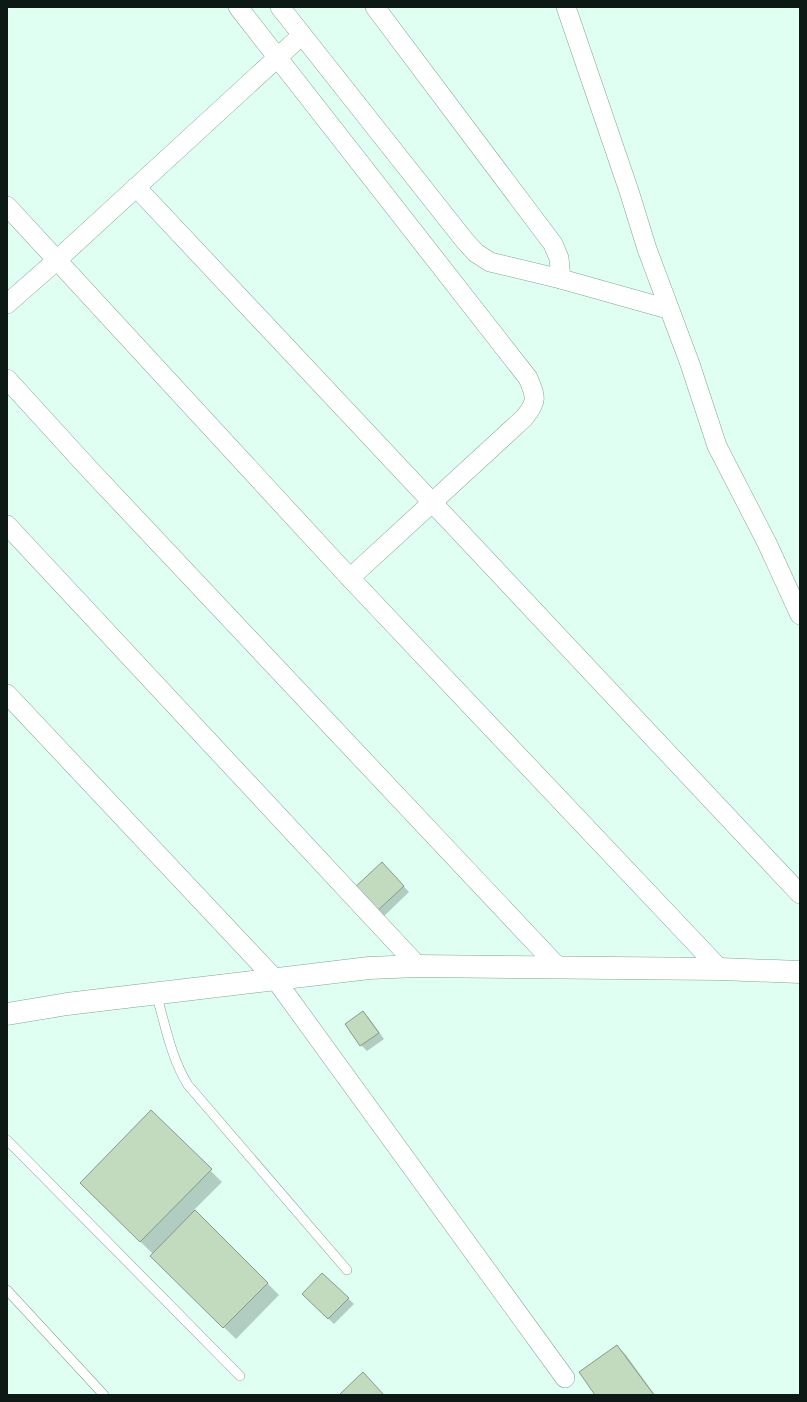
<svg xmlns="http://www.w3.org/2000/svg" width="807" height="1402" font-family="Montserrat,sans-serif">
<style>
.shadow{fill:#0003}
.building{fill:#c2dabd;stroke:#889a84}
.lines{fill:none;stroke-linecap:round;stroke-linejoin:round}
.lane-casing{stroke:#85a397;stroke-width:10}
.street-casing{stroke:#85a397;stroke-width:20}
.primary-casing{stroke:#85a397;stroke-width:23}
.lane{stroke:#fff;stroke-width:9}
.street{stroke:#fff;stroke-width:19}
.primary{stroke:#fff;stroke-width:22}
</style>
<rect width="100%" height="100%" fill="#defff2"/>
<g class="shadow">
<path d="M 382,863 L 409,892 L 382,918 L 376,912 Z"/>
<path d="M 363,1012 L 369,1018 L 384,1039 L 367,1051 L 361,1045 Z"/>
<path d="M 151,1112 L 222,1182 L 194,1210 L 279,1295 L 236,1339 L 151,1256 L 153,1254 L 81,1183 Z"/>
<path d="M 322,1274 L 354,1304 L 334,1324 L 303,1294 Z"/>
<path d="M 617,1346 L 626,1355 L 655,1395 L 597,1395 Z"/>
</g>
<g class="building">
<path d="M 382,862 L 404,886 L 375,913 L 353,889 Z"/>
<path d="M 363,1011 L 379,1033 L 360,1046 L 345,1024 Z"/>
<path d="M 151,1110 L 212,1169 L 140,1242 L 80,1183 Z"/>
<path d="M 195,1210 L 268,1283 L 223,1328 L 150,1256 Z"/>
<path d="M 322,1273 L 349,1298 L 328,1319 L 302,1294 Z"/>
<path d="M 617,1345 L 654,1395 L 595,1395 L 579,1372 Z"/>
<path d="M 363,1372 L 384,1395 L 339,1395 Z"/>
</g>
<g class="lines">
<defs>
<g id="lane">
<path d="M 156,993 C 165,1024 171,1058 188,1085 L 347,1270"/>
<path d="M 7,1140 L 240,1376"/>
<path d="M 7,1290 L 104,1395"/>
</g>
<g id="street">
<path d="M 238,7 L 528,378 C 536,397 538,401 524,418 L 350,578"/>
<path d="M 280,7 L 465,241 L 476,253 L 490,262 L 561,279 L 668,309"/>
<path d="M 375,7 L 553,244 L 559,258 L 561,279"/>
<path d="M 566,7 L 629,191 L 647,249 L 690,364 L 717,446 L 767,543 L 800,615"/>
<path d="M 136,187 L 800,894"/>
<path d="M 7,206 L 350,578 L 720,969"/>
<path d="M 7,304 L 57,260 L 302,35"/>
<path d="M 7,379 L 90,470 L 559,968"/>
<path d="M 7,525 L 418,966"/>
<path d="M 7,694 L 275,979 L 565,1378"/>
</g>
<path id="primary" d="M 7,1014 L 67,1004 L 369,968 L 418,966 L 720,969 L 800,972"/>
</defs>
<use href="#lane" class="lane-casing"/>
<use href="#street" class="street-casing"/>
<use href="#primary" class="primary-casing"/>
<use href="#lane" class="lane"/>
<use href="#street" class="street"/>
<use href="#primary" class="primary"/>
</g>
<rect width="807" height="1402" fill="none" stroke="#0d1915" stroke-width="16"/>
</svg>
